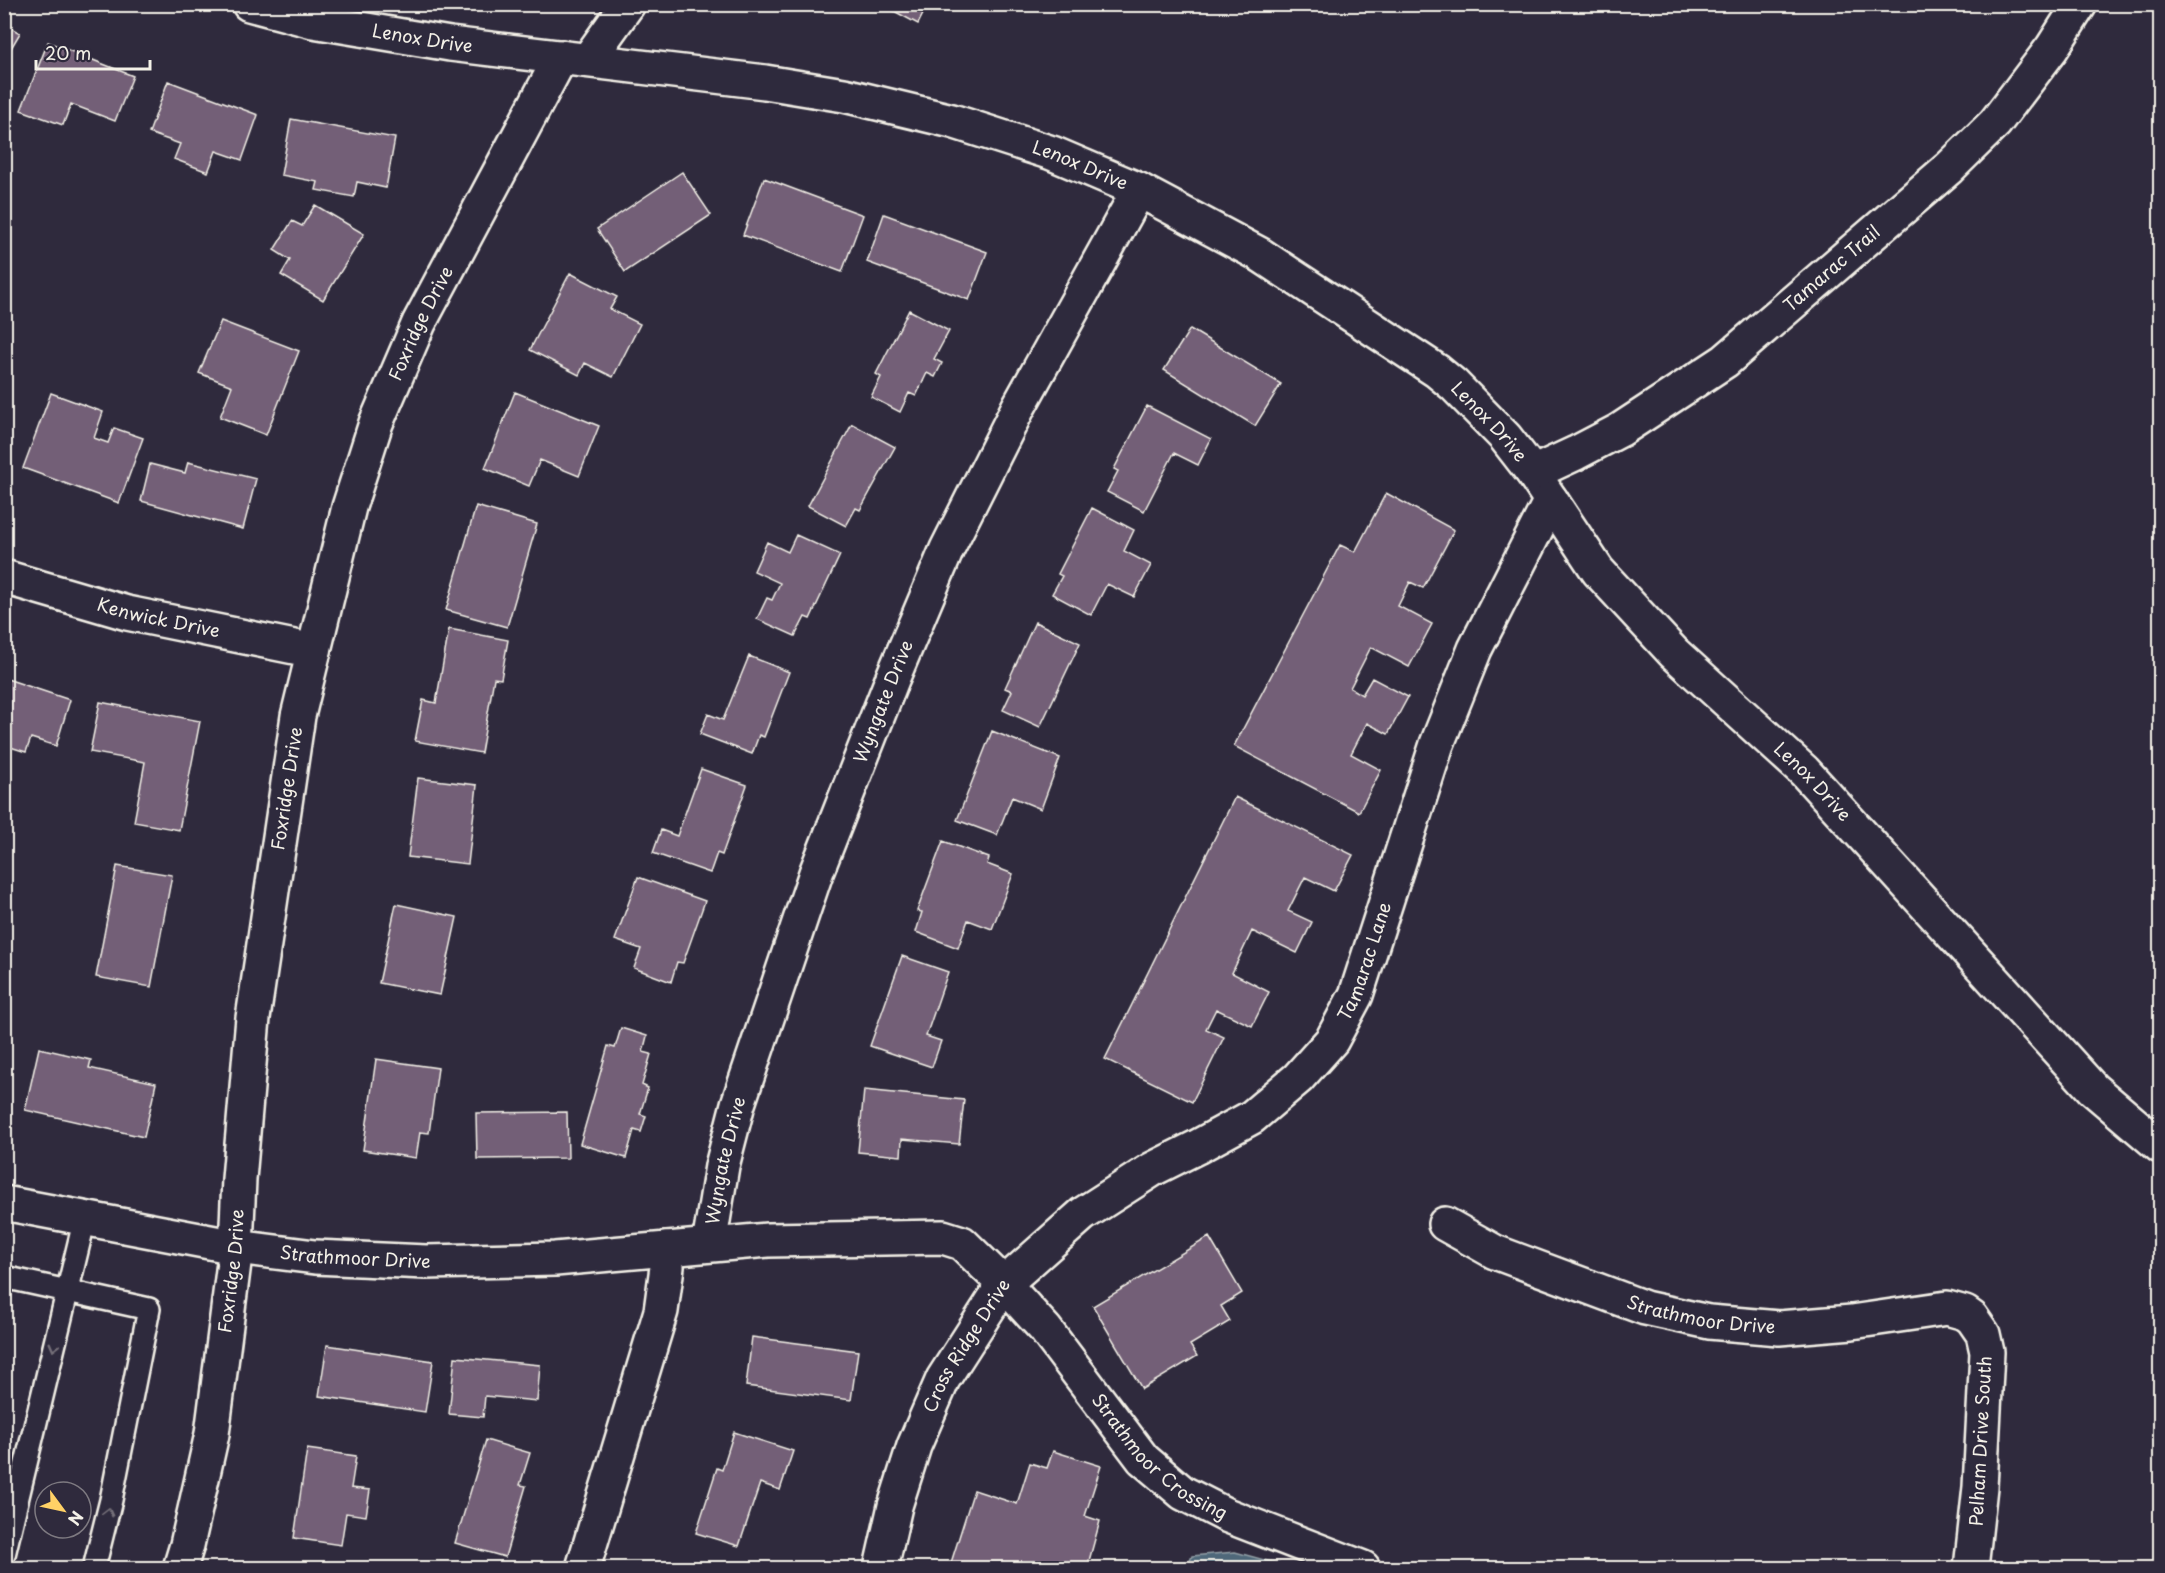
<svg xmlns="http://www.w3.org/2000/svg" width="2165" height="1573" font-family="'Playpen Sans',sans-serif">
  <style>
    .water { fill: #50687a; stroke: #929fa6; stroke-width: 1.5 }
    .building { fill: #735f77; stroke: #f4f1e8; stroke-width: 1.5 }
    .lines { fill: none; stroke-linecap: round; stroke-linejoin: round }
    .lane-casing { stroke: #f4f1e8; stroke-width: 26 }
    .street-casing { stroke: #f4f1e8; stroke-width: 38 }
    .lane { stroke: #2f2a3d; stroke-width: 21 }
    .street { stroke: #2f2a3d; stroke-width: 33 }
    .oneway { stroke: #747079 }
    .labels { text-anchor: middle; stroke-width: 4.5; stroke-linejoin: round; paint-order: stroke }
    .street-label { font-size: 18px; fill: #f4f1e8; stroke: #2f2a3d }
  </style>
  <rect width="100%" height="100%" fill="#2f2a3d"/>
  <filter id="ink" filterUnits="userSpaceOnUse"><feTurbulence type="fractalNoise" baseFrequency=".0167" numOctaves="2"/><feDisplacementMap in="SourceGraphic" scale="12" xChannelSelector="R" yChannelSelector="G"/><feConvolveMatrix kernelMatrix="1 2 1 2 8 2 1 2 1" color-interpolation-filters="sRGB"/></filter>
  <g filter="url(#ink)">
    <path class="water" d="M 1235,1552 L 1279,1564 L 1281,1568 L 1187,1568 L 1192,1556 Z"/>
    <path class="building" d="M 881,4 L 928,4 L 918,24 Z
      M 4,24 L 20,33 L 4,60 Z
      M 48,42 L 133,76 L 115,121 L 71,104 L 63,125 L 21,110 Z
      M 168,81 L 258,115 L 242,160 L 216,151 L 208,172 L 174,159 L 180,144 L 149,133 Z
      M 291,119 L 395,138 L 386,188 L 357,182 L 354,197 L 316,190 L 318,182 L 281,175 Z
      M 682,172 L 711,215 L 625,272 L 597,229 Z
      M 764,178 L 863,215 L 842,272 L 743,235 Z
      M 315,205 L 364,234 L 323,300 L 281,275 L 290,260 L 274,250 L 292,221 L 302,226 Z
      M 884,214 L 987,252 L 969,300 L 867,262 Z
      M 570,273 L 617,297 L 610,309 L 640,324 L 613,377 L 585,363 L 579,375 L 530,350 Z
      M 909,310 L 949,331 L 934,359 L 942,363 L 935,377 L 927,373 L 916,396 L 909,393 L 900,412 L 871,397 L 881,377 L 876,374 Z
      M 221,321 L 299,351 L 266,435 L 220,417 L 232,386 L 199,373 Z
      M 1190,329 L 1281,384 L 1255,426 L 1164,370 Z
      M 515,392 L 599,426 L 579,476 L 540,460 L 529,486 L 485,468 Z
      M 51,393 L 103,412 L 94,438 L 108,443 L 114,428 L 143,438 L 119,503 L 23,468 Z
      M 1147,406 L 1211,439 L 1198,465 L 1174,453 L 1144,511 L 1107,492 L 1118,471 L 1114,469 Z
      M 852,424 L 895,447 L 860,510 L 856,508 L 846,526 L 808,506 Z
      M 188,462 L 256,479 L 243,529 L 141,501 L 150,464 L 185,473 Z
      M 1386,493 L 1454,530 L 1423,588 L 1410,582 L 1398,606 L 1432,624 L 1409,667 L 1371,647 L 1350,688 L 1362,695 L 1372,678 L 1408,697 L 1388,734 L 1367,723 L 1351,754 L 1381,770 L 1359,812 L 1234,746 L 1340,545 L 1355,552 Z
      M 476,506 L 537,524 L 507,627 L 446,610 Z
      M 1092,508 L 1134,530 L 1124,551 L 1151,565 L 1134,597 L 1107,584 L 1091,615 L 1052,594 L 1062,576 L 1058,574 Z
      M 796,535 L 840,555 L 810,619 L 805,617 L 795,636 L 757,619 L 767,598 L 772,600 L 780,583 L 754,571 L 767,542 L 788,552 Z
      M 1035,622 L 1080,643 L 1040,727 L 1003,710 L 1012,691 L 1005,688 Z
      M 449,629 L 508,640 L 501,679 L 494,678 L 481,753 L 415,741 L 423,700 L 436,703 Z
      M 749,656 L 789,672 L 764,737 L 759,735 L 752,754 L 700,734 L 708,714 L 723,720 Z
      M 4,678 L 70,700 L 56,746 L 31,738 L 26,752 L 4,745 Z
      M 100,702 L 200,721 L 179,830 L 134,822 L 145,762 L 90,752 Z
      M 992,731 L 1060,758 L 1041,809 L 1012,797 L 997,835 L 957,820 Z
      M 701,769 L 747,785 L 722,855 L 717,853 L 710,873 L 653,853 L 661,830 L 677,836 Z
      M 418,778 L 477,785 L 468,864 L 408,857 Z
      M 1235,797 L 1353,855 L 1334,891 L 1305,877 L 1288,911 L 1312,922 L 1297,953 L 1252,931 L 1232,973 L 1269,992 L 1252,1026 L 1216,1009 L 1206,1029 L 1224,1037 L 1192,1102 L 1105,1059 Z
      M 943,841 L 989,858 L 987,864 L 1013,874 L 992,929 L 968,920 L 958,948 L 916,932 L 922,912 L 917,911 Z
      M 117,866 L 172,875 L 151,987 L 96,977 Z
      M 638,877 L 705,901 L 683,963 L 677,962 L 671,982 L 634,968 L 641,949 L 615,940 Z
      M 396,904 L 457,917 L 440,995 L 379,983 Z
      M 902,956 L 948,972 L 926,1036 L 941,1041 L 932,1067 L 870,1046 Z
      M 621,1028 L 647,1036 L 643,1052 L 651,1054 L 642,1085 L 648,1088 L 640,1114 L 646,1116 L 641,1132 L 634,1130 L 626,1158 L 580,1144 L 608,1046 L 615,1048 Z
      M 39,1048 L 91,1060 L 89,1068 L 156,1083 L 144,1137 L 25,1110 Z
      M 376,1059 L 438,1068 L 429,1133 L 420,1132 L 416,1158 L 363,1150 Z
      M 864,1090 L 964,1100 L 959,1144 L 902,1139 L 901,1156 L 858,1152 Z
      M 567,1112 L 568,1158 L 477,1159 L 476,1113 Z
      M 1209,1237 L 1242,1293 L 1221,1306 L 1230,1321 L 1190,1345 L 1197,1356 L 1142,1389 L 1093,1306 Z
      M 752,1337 L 858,1351 L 851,1400 L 746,1386 Z
      M 327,1345 L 433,1361 L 425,1412 L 319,1396 Z
      M 455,1357 L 540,1365 L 537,1401 L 485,1396 L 483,1417 L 449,1414 Z
      M 734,1432 L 793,1451 L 780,1490 L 760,1483 L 739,1546 L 696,1533 L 717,1468 L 722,1470 Z
      M 486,1440 L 530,1453 L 520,1485 L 526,1486 L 505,1557 L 455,1543 Z
      M 307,1449 L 356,1456 L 351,1488 L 370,1490 L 366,1516 L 346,1513 L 341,1545 L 294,1538 Z
      M 1053,1451 L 1101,1466 L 1085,1516 L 1100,1521 L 1087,1568 L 959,1568 L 950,1566 L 974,1490 L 1017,1504 L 1030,1463 L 1047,1468 Z"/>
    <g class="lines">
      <defs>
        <path id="lane" d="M 4,1277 L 149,1309 L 111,1500 L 94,1568
          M 4,1555 L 85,1218"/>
        <g id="street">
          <path id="s1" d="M 249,4 L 313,21 L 450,44 L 765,82 L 844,95 L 952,121 L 1052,153 L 1139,190 L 1259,254 L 1437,371 L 1454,385 L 1505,437 L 1533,473 L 1598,571 L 1674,653 L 1804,771 L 2093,1089 L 2160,1146"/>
          <path d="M 588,60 L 628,4"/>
          <path id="s2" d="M 1533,473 L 1576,453 L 1620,430 L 1725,361 L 1949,168 L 1995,123 L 2052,48 L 2080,4"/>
          <path id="s3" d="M 4,577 L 127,613 L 314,651"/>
          <path id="s4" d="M 4,1203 L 236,1247 L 315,1257 L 426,1262 L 555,1259 L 768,1240 L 943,1237 L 962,1243 L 1004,1284 L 1045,1329 L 1143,1459 L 1183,1493 L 1226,1515 L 1363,1568"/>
          <path id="s5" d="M 1445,1224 L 1495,1252 L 1645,1308 L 1709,1322 L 1779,1328 L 1852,1322 L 1947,1308 L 1965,1313 L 1972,1318 L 1983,1334 L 1987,1352 L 1980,1487 L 1971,1568"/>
          <path id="s6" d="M 709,1245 L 722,1166 L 738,1104 L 816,873 L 893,677 L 947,549 L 1019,406 L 1139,190"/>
          <path id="s7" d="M 180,1568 L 187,1545 L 212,1434 L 236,1247 L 239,1179 L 253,1018 L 298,716 L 349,507 L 376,423 L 419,323 L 561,57"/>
          <path d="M 583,1568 L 661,1311 L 667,1267 L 666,1249"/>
          <path id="s8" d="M 881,1568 L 895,1506 L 914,1446 L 943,1379 L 1004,1284 L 1083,1214 L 1153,1169 L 1197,1147 L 1252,1117 L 1298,1078 L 1332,1040 L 1356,995 L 1437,744 L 1475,649 L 1551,500"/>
        </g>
      </defs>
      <use href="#lane" class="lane-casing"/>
      <use href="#street" class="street-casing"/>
      <use href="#lane" class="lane"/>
      <use href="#street" class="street"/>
    </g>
    <defs><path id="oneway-chevron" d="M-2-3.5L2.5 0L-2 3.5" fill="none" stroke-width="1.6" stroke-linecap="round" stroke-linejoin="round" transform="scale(1.5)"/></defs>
    <g class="oneway">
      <use href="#oneway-chevron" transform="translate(54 1347) rotate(104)"/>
      <use href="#oneway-chevron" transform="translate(108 1512) rotate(-76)"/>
    </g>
  </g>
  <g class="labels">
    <g class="street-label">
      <text dy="6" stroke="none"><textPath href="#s1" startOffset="177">Lenox Drive</textPath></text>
      <text dy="6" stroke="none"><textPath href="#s1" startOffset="849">Lenox Drive</textPath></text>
      <text dy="6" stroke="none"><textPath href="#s2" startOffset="364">Tamarac Trail</textPath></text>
      <text dy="6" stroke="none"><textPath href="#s7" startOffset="1274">Foxridge Drive</textPath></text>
      <text dy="6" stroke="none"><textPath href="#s1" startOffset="1335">Lenox Drive</textPath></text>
      <text dy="6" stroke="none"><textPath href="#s3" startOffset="160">Kenwick Drive</textPath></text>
      <text dy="6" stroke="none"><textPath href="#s6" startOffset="572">Wyngate Drive</textPath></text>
      <text dy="6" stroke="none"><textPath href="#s1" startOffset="1821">Lenox Drive</textPath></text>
      <text dy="6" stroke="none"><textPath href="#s7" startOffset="788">Foxridge Drive</textPath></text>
      <text dy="6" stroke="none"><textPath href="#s8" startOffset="810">Tamarac Lane</textPath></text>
      <text dy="6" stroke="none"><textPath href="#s6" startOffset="86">Wyngate Drive</textPath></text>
      <text dy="6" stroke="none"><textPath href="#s4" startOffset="356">Strathmoor Drive</textPath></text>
      <text dy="6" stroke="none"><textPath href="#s7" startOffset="302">Foxridge Drive</textPath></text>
      <text dy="6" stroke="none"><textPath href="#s5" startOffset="274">Strathmoor Drive</textPath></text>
      <text dy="6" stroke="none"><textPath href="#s8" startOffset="240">Cross Ridge Drive</textPath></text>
      <text transform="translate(1981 1441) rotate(-87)" y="6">Pelham Drive South</text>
      <text dy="6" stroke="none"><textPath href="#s4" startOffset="1258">Strathmoor Crossing</textPath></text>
    </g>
  </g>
  <rect width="2165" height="1573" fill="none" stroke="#2f2a3d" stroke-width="24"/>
  <rect x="12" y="12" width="2141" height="1549" fill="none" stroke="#f4f1e8" stroke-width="2" filter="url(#ink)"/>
  <g transform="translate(63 1510) rotate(123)"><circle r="28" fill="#2f2a3d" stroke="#7e7a81" stroke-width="1.5"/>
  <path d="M0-4.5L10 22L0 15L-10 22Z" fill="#ffd166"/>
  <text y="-9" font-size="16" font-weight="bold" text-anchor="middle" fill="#f4f1e8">N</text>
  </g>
  <path d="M36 60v9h114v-9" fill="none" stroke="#f4f1e8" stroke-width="3"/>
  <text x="45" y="60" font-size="18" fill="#f4f1e8" stroke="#2f2a3d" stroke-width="4.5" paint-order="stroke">20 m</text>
</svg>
